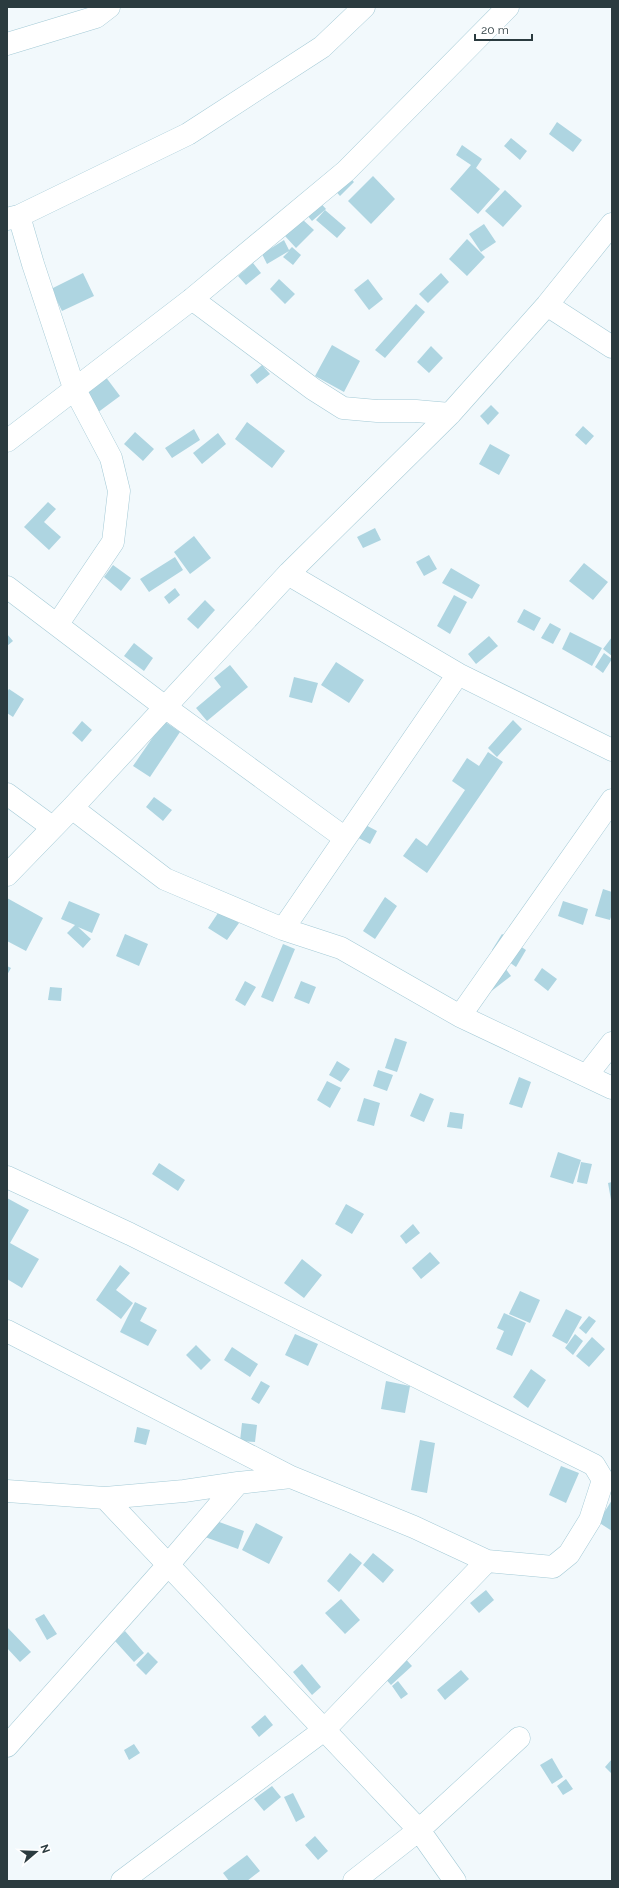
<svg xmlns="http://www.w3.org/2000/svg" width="619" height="1888" font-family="Raleway,sans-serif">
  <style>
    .building { fill: #aed5e1 }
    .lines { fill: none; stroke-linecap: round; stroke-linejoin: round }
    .street-casing { stroke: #a4cad6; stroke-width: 23 }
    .street { stroke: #fff; stroke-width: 22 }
  </style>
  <rect width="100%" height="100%" fill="#f2f9fc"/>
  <path class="building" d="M 557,122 L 582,140 L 573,152 L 549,134 Z
    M 511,138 L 527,151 L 520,160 L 504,146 Z
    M 462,145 L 482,159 L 476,168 L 500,189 L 478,214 L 450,189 L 471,165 L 456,155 Z
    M 345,173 L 354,182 L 340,196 L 331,186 Z
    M 373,176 L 395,199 L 371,224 L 348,201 Z
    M 505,190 L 522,206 L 503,227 L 485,211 Z
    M 314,196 L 326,209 L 312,221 L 301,208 Z
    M 325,210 L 346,228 L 337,238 L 316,220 Z
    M 302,219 L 314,230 L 296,248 L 285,236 Z
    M 484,224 L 496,242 L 481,252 L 469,234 Z
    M 467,239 L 485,257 L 467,276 L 449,259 Z
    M 284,240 L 289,250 L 292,247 L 301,255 L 293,265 L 283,257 L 289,251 L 267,264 L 262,254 Z
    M 253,263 L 261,273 L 246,285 L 238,276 Z
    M 83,273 L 94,296 L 62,311 L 51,289 Z
    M 441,273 L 449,282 L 428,303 L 419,294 Z
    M 279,279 L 295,294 L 285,304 L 270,289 Z
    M 368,279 L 383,299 L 369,310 L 354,290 Z
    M 416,304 L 425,312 L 385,358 L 375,350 Z
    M 332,345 L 360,361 L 344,392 L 315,376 Z
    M 431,346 L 443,358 L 429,373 L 417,362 Z
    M 262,365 L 270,374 L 257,384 L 250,375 Z
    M 102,372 L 120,396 L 97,413 L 79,389 Z
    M 491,405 L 499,413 L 488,425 L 480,416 Z
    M 247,422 L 285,451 L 272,468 L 235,439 Z
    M 583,426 L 594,436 L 586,445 L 575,435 Z
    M 194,429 L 200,440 L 172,458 L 165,448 Z
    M 135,432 L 154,449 L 143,461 L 124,444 Z
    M 218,433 L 226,444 L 202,464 L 193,453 Z
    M 490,444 L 510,455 L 499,475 L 479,464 Z
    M 48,502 L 56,509 L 44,522 L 61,537 L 49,550 L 24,527 Z
    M 375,528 L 381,540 L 363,548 L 357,537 Z
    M 194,536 L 211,558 L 190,574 L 174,552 Z
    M 429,555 L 437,569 L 424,576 L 416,562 Z
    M 175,557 L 183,570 L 149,592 L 140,579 Z
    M 584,563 L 608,582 L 593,600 L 569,581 Z
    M 113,565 L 131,578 L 121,591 L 104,577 Z
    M 451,568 L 480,585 L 472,599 L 442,583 Z
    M 175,588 L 180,595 L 169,604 L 164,597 Z
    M 454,595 L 467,602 L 450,634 L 437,626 Z
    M 205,600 L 215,610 L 198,629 L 187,619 Z
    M 524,609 L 541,618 L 534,631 L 517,622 Z
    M 550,623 L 561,629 L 553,644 L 541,638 Z
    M 570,632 L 602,648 L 592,666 L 562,649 Z
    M 7,634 L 13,641 L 7,646 Z
    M 489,636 L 498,646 L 476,664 L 468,654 Z
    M 612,637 L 612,656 L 603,649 Z
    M 134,643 L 153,658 L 144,671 L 124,656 Z
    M 604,653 L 612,659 L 603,673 L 595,667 Z
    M 336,662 L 364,680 L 349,703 L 321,685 Z
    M 230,665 L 248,687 L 207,721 L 196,708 L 221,687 L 214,678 Z
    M 294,677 L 318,683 L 312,703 L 289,697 Z
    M 9,689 L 24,699 L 13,717 L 7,713 L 7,692 Z
    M 513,720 L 522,729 L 497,757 L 488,748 Z
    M 82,721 L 92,730 L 82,742 L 72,733 Z
    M 164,721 L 180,732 L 150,777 L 133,766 Z
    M 488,752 L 503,762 L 427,873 L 403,856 L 416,838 L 427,846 L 465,790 L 452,781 L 467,758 L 479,766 Z
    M 154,797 L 172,810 L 163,821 L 146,807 Z
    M 358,821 L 377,831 L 370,844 L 351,834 Z
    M 603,889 L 612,892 L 612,914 L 610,920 L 595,916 Z
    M 385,897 L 397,906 L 375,939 L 363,931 Z
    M 7,898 L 43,918 L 26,951 L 7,941 Z
    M 69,901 L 100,914 L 92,933 L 78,927 L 91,939 L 83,948 L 67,933 L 75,925 L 61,919 Z
    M 563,901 L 588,909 L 583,925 L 558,916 Z
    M 220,910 L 239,923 L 227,940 L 208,928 Z
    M 125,934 L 148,944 L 139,966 L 116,956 Z
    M 502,934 L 526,950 L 516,967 L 492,950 Z
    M 283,944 L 295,949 L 273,1002 L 261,997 Z
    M 503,965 L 511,976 L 485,996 Z
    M 7,966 L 11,968 L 7,975 Z
    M 542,968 L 557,979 L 548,991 L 534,980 Z
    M 245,981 L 256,987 L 245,1006 L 235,1000 Z
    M 301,981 L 316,987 L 309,1004 L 294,998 Z
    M 50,987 L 62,988 L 61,1001 L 48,1000 Z
    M 395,1038 L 407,1042 L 397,1072 L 385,1068 Z
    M 337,1061 L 350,1069 L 341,1082 L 329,1075 Z
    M 378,1070 L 393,1075 L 387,1091 L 373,1086 Z
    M 519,1077 L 531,1082 L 522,1108 L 509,1104 Z
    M 327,1081 L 341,1088 L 330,1108 L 317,1100 Z
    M 420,1093 L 434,1099 L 424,1122 L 410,1116 Z
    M 364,1098 L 380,1103 L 374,1126 L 357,1121 Z
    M 450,1112 L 464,1114 L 462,1129 L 447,1127 Z
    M 558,1152 L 581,1160 L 573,1184 L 550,1177 Z
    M 581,1162 L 592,1164 L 587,1184 L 577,1182 Z
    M 159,1163 L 185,1180 L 178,1191 L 152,1174 Z
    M 612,1182 L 612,1200 L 611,1200 L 608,1183 Z
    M 7,1198 L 29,1210 L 10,1243 L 39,1259 L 22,1288 L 7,1279 Z
    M 346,1204 L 364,1214 L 352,1234 L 335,1224 Z
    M 413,1224 L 420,1233 L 406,1244 L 400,1236 Z
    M 430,1252 L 440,1263 L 421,1279 L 412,1268 Z
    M 302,1259 L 322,1275 L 304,1298 L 284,1283 Z
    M 120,1265 L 130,1273 L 116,1290 L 133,1303 L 121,1319 L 96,1300 Z
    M 520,1291 L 540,1300 L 530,1323 L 509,1314 Z
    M 135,1302 L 147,1308 L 140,1321 L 157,1330 L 148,1346 L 120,1332 Z
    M 566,1309 L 582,1317 L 567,1344 L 552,1336 Z
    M 504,1313 L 526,1323 L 512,1356 L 496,1349 L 504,1331 L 497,1328 Z
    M 589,1316 L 596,1321 L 586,1334 L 579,1328 Z
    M 295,1334 L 318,1344 L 308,1366 L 285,1355 Z
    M 575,1334 L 583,1341 L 573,1355 L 565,1348 Z
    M 592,1337 L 605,1349 L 589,1367 L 576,1356 Z
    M 196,1345 L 211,1360 L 201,1370 L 186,1355 Z
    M 232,1347 L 258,1364 L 250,1377 L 224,1360 Z
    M 531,1369 L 546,1380 L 528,1408 L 513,1397 Z
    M 261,1381 L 270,1386 L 259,1404 L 251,1399 Z
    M 386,1381 L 410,1386 L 405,1413 L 381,1409 Z
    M 242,1423 L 257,1425 L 255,1442 L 240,1441 Z
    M 137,1427 L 150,1430 L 146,1445 L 134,1442 Z
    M 420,1440 L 435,1443 L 427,1493 L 411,1490 Z
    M 561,1466 L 579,1473 L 566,1503 L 549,1495 Z
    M 612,1500 L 612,1531 L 598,1522 Z
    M 211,1519 L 244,1531 L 238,1549 L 205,1537 Z
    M 256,1523 L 283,1537 L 269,1564 L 242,1550 Z
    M 350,1553 L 362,1563 L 339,1592 L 327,1581 Z
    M 373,1553 L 394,1570 L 383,1583 L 363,1565 Z
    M 486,1590 L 494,1600 L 479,1613 L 470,1603 Z
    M 341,1599 L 360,1620 L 345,1634 L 325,1613 Z
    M 44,1614 L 57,1634 L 47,1640 L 35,1619 Z
    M 7,1627 L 31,1652 L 20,1662 L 7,1648 Z
    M 125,1631 L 144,1653 L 134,1662 L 115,1641 Z
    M 148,1652 L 158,1662 L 146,1675 L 136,1665 Z
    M 402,1655 L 412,1666 L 391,1685 L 381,1674 Z
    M 302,1664 L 321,1687 L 312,1695 L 293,1672 Z
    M 461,1670 L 469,1679 L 445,1700 L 437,1690 Z
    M 398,1681 L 408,1694 L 401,1699 L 392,1686 Z
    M 265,1715 L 273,1725 L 259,1737 L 251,1727 Z
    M 134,1744 L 140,1753 L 129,1760 L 124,1750 Z
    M 552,1758 L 563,1777 L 552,1784 L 540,1765 Z
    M 612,1759 L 612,1774 L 605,1767 Z
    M 566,1779 L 573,1789 L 563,1795 L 557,1786 Z
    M 272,1786 L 281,1797 L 264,1811 L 254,1799 Z
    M 293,1793 L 305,1817 L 296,1822 L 284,1797 Z
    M 315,1836 L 328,1851 L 318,1860 L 305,1845 Z
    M 247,1855 L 260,1871 L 247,1881 L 229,1881 L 223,1873 Z"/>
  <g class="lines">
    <defs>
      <path id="street" d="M 7,44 L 96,17 L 109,7
        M 19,216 L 33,264 L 74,388 L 111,458 L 119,491 L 113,542 L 57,625
        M 7,219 L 19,216 L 188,134 L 322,47 L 364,7
        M 192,299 L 313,389 L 343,408 L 377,411 L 416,411 L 450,414
        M 547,305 L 612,347
        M 7,441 L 192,299 L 346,171 L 508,7
        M 288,574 L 458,674 L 612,750
        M 7,587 L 165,707 L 345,838
        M 7,794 L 52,827
        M 72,808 L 165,879 L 283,929 L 341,948 L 460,1016 L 612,1088
        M 7,875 L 72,808 L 288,574 L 450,414 L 547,305 L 612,224
        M 283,929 L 458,674
        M 460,1016 L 612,800
        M 587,1075 L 612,1043
        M 7,1177 L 130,1234 L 594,1465 L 603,1480 L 590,1520 L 569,1554 L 553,1567 L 487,1561 L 414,1527 L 291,1477 L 7,1331
        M 7,1491 L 105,1498 L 184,1491 L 238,1483 L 291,1477
        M 105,1498 L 419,1830 L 455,1881
        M 7,1746 L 168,1565 L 238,1483
        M 122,1881 L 324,1730 L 487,1561
        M 354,1881 L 419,1830 L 519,1738"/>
    </defs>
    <use href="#street" class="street-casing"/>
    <use href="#street" class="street"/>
  </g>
  <rect width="619" height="1888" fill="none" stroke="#2b3b3f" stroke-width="16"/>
  <g transform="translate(36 1852) rotate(71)" stroke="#ffffff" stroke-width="3" paint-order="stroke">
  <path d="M0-3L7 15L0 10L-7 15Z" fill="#2b3b3f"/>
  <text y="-6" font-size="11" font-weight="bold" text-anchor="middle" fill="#2b3b3f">N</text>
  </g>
  <path d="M475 34v6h57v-6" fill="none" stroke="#2b3b3f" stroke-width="2"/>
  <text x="481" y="34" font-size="12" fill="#2b3b3f" stroke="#ffffff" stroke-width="3" paint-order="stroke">20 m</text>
</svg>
